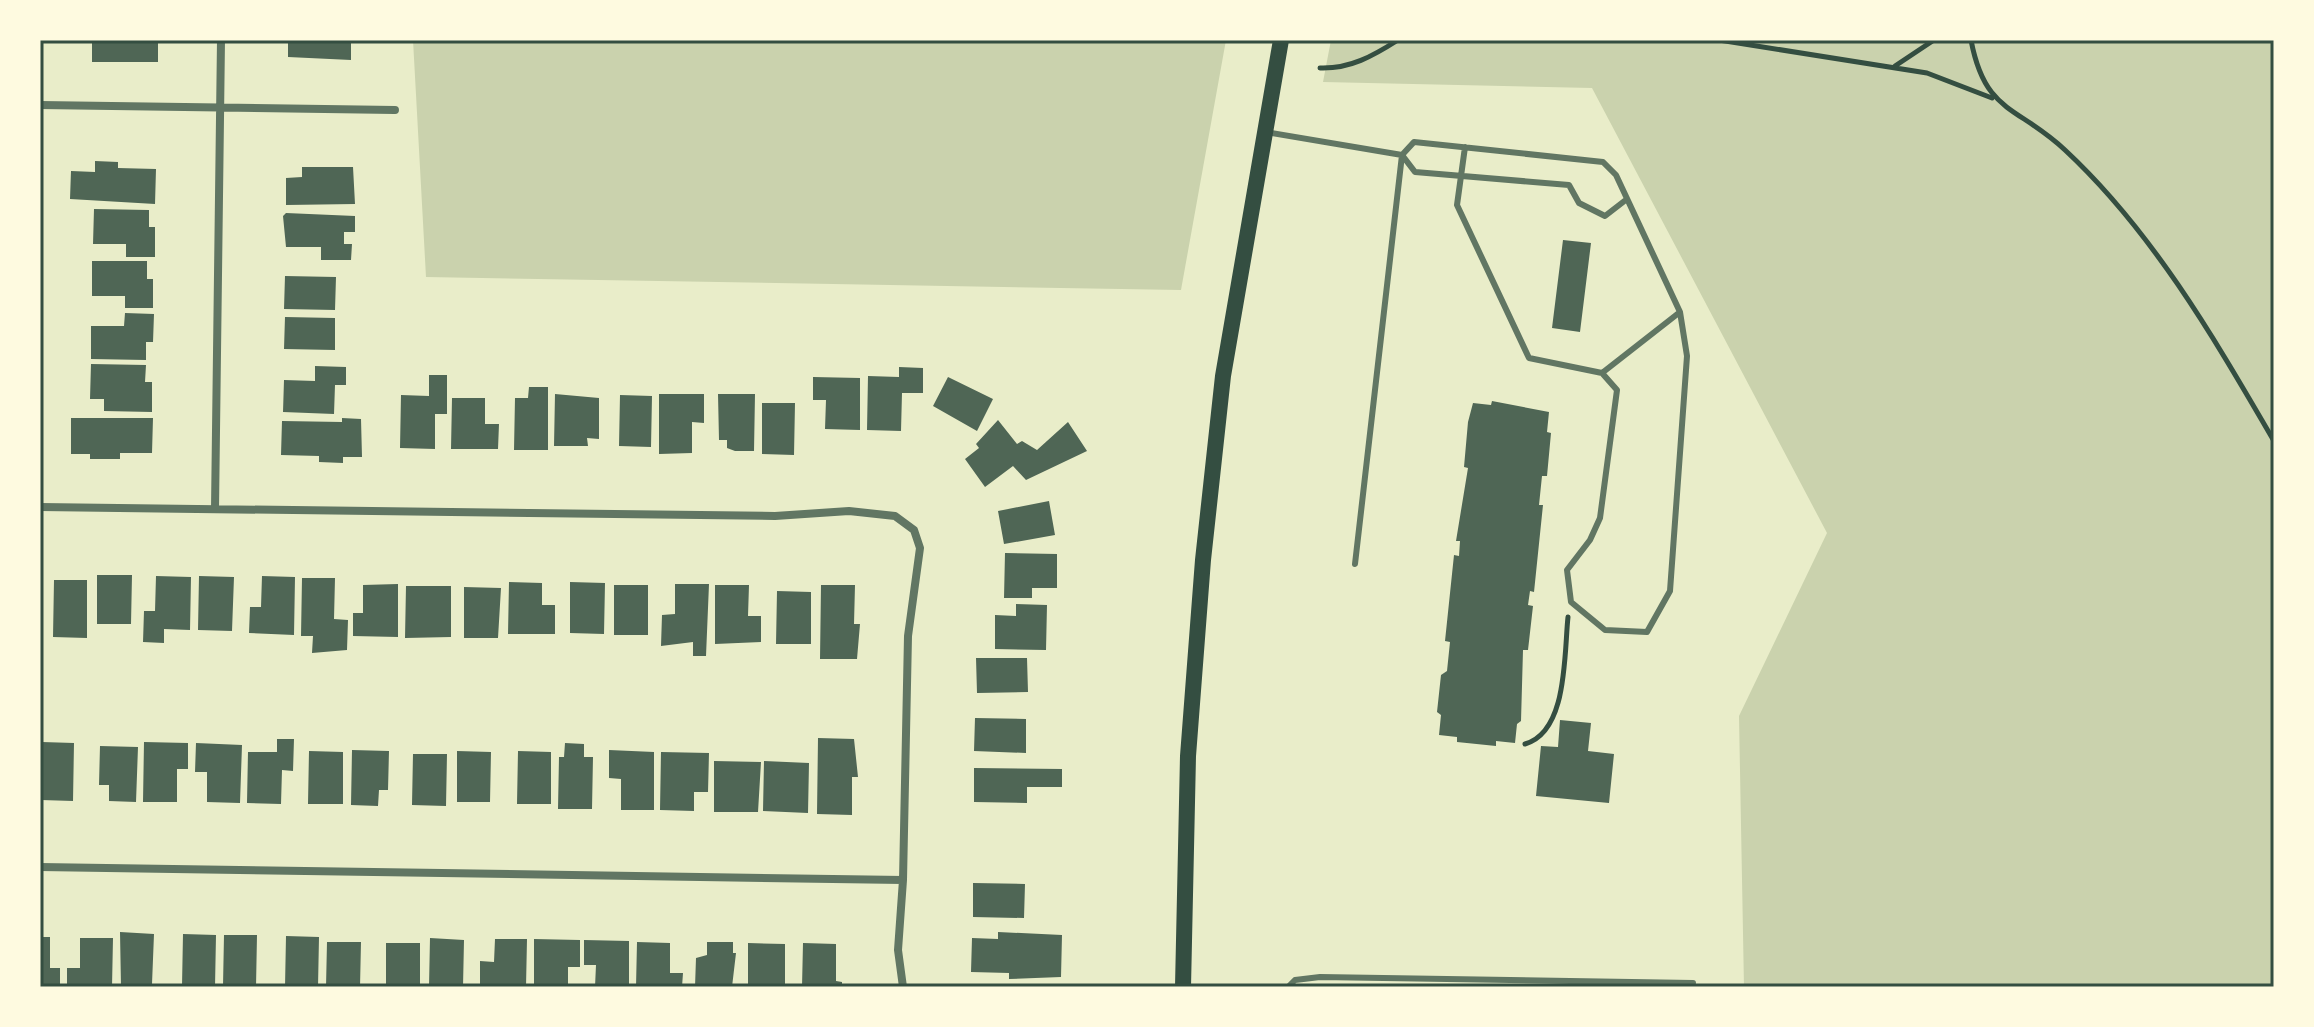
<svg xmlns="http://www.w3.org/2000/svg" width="2314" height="1027" font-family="'PT Sans Narrow',sans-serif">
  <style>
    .green { fill: #cad2ad }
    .building { fill: #4f6655 }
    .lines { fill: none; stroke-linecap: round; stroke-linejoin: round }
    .path { stroke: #344e41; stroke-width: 5 }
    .service { stroke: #617663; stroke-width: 6 }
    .minor { stroke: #617663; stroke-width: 8 }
    .secondary { stroke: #344e41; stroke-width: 16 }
    .neatline { fill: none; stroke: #344e41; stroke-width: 3 }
  </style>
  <rect width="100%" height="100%" fill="#e9edc9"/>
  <path class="green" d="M 413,40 L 1226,40 L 1181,290 L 426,277 Z
    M 1331,40 L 2274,40 L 2274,987 L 1744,987 L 1739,716 L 1827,533 L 1592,88 L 1323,82 Z"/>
  <path class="building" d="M 92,40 L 158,40 L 158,62 L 92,62 Z
    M 288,40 L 351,40 L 351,60 L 288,57 Z
    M 95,161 L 118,162 L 118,168 L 156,169 L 155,204 L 70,199 L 71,171 L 95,172 Z
    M 302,167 L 353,167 L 355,204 L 286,205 L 286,178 L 302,177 Z
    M 94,209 L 149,210 L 149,227 L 155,227 L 155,257 L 126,257 L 126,244 L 93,244 Z
    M 286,213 L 355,216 L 355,232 L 344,232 L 344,244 L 352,244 L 351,260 L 321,260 L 321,247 L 286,247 L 283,216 Z
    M 1563,240 L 1591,243 L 1580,332 L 1552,328 Z
    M 92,261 L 147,261 L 147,279 L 153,279 L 153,308 L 125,308 L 125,296 L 92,296 Z
    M 285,276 L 336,277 L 335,310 L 284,309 Z
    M 125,313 L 154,314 L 153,342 L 146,342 L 146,360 L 91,359 L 91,326 L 124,326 Z
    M 285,317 L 335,318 L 335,350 L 284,349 Z
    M 91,364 L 146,365 L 145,382 L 152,382 L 152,412 L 104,411 L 104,399 L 90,399 Z
    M 315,366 L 346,367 L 346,385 L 335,385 L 334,414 L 283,412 L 284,380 L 315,381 Z
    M 899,367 L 923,368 L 923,393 L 902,393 L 901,431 L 867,430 L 868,376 L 899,377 Z
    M 429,375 L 447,375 L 447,414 L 435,414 L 435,449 L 400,448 L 401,395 L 429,396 Z
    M 813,377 L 860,378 L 860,430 L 825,429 L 826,400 L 813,400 Z
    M 948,377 L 993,399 L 977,431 L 933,406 Z
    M 529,387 L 548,387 L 548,450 L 514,450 L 515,398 L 528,398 Z
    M 555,394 L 599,398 L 599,439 L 587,438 L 588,446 L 554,446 Z
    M 659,394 L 704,394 L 704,423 L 692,422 L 692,453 L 659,454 Z
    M 718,394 L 755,394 L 754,451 L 735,451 L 727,448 L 727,440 L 719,440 Z
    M 620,395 L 652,396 L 651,447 L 619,446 Z
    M 452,398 L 485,398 L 485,424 L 499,424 L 498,449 L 451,449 Z
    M 1492,401 L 1549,412 L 1547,432 L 1551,433 L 1547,476 L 1542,476 L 1539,505 L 1543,505 L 1534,592 L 1530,591 L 1528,605 L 1533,606 L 1528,650 L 1523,650 L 1521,721 L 1517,724 L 1515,743 L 1496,741 L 1496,746 L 1457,742 L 1457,737 L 1439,735 L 1441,715 L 1437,712 L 1441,675 L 1447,671 L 1450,642 L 1445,641 L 1454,555 L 1459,556 L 1460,541 L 1456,541 L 1468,468 L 1464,467 L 1468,422 L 1473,403 L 1491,405 Z
    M 762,403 L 795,403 L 794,455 L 762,454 Z
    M 71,418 L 153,418 L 152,453 L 120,453 L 120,459 L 90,459 L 90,454 L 71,454 Z
    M 342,418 L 361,419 L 362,457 L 343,457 L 343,463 L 319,462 L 319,456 L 281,455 L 282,421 L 342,422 Z
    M 998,420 L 1017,444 L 1022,441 L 1037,450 L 1068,422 L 1087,451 L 1026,480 L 1013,466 L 985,487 L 965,459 L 979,448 L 976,444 Z
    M 1049,501 L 1055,535 L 1004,544 L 998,511 Z
    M 1005,553 L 1057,554 L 1057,588 L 1032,588 L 1032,598 L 1004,598 Z
    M 97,575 L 132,575 L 131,624 L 97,624 Z
    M 156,576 L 191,577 L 190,630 L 164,629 L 164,643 L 143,642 L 144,611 L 155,611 Z
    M 199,576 L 234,577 L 232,631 L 198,630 Z
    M 262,576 L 295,577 L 294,635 L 249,633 L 250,607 L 261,607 Z
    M 302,578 L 335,578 L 334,619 L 348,620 L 347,650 L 312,653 L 313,636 L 301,636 Z
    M 54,580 L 87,580 L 87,638 L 53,637 Z
    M 509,582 L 542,583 L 542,605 L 555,605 L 555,634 L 508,634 Z
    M 570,582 L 605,583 L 604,634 L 570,633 Z
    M 398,584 L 398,637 L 353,636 L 353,613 L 363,613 L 363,585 Z
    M 675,584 L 709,584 L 706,656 L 693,656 L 693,642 L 661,646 L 662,615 L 675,614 Z
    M 614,585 L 648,585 L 648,635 L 614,635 Z
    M 715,585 L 749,585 L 748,616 L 761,616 L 761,642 L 715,644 Z
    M 821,585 L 855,585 L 854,624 L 860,624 L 857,659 L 820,659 Z
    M 406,586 L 451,586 L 451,637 L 405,638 Z
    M 464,587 L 501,588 L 498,638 L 464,638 Z
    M 777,591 L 811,592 L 811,644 L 776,644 Z
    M 1016,604 L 1047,605 L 1046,650 L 995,649 L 995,615 L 1016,616 Z
    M 976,658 L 1027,658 L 1028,692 L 977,693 Z
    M 975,718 L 1026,719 L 1026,753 L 974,751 Z
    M 1560,720 L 1591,723 L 1588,751 L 1614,754 L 1609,803 L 1536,796 L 1541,746 L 1558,747 Z
    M 818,738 L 854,739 L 858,777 L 852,777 L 852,815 L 817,814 Z
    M 277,739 L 294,739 L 293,771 L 282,770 L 281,804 L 247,803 L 248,752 L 277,752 Z
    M 42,742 L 74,743 L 73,801 L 41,800 Z
    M 144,742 L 188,743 L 188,769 L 177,769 L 177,802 L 143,802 Z
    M 196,743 L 242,745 L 240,803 L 207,802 L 207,772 L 195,772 Z
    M 565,743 L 584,744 L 584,757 L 593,757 L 592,809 L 558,809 L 559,757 L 564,757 Z
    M 100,746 L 138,747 L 136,802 L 109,801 L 109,785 L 99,785 Z
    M 352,750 L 389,751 L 388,790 L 379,790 L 378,806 L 351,805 Z
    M 609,750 L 654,752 L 654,810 L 621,810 L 621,779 L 609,778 Z
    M 309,751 L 343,752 L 343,804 L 308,804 Z
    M 457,751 L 491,752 L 490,802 L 457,802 Z
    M 518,751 L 551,752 L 551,804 L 517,804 Z
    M 661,752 L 709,753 L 708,792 L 694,792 L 694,811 L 660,810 Z
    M 413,754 L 447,754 L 446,806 L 412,805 Z
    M 714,761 L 761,762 L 758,812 L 714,812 Z
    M 764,761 L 809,763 L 808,813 L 763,811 Z
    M 974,768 L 1062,769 L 1062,787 L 1027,787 L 1027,803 L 974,802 Z
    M 973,883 L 1025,884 L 1024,918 L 973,917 Z
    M 120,932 L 154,934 L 152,984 L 121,987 Z
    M 998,932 L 1062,935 L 1061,977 L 1009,979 L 1009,973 L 971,972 L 972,938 L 998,939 Z
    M 183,934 L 216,935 L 215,987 L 182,986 Z
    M 224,935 L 257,935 L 256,987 L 223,986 Z
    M 286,936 L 319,937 L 318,987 L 285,987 Z
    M 40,937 L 50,937 L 50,968 L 60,968 L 60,987 L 40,987 Z
    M 80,938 L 113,938 L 112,987 L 67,987 L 67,968 L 80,968 Z
    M 430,938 L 464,940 L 463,987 L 429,987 Z
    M 495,939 L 527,939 L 526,987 L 480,987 L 480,961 L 494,962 Z
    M 534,939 L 580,940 L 580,967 L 568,967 L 568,987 L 534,987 Z
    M 584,940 L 629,941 L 629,987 L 595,987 L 596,965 L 584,965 Z
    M 327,942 L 361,942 L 360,987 L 326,987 Z
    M 637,942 L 670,943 L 670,973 L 683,973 L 682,987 L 636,987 Z
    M 707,942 L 733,942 L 733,953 L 736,953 L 732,987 L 695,987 L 696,958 L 707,955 Z
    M 386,943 L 420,943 L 420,987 L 386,987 Z
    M 748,943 L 785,944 L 785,987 L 748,987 Z
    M 803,943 L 836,944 L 836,981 L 842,982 L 842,987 L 802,987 Z"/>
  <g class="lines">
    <path class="path" d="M 1719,40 L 1927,73 L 1992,98
      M 1971,40 C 1985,114 2017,105 2065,150 C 2153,232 2214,338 2274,441
      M 1895,66 L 1934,40
      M 1320,68 C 1350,69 1373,56 1398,40
      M 1525,744 C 1568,732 1564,653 1568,617"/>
    <path class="service" d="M 1266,132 L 1402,155 L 1415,172 L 1569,185 L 1579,203 L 1605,216 L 1627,199
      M 1602,373 L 1617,390 L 1600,518 L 1590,540 L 1567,570 L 1571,602 L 1605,630 L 1647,632 L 1670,591 L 1687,356 L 1680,312
      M 1355,564 L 1402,155 L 1414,142 L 1603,162 L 1616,175 L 1680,312 L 1602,373 L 1529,358 L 1457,205 L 1465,147
      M 1288,987 L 1295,980 L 1320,977 L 1693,983"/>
    <path class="minor" d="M 40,105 L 395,110
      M 40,507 L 775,516 L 849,511 L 895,516 L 914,530 L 920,548 L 908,636 L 903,880 L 898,950 L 903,987
      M 215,509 L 221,40
      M 40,867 L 903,880"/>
    <path class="secondary" d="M 1183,987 L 1188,756 L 1203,560 L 1223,376 L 1281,40"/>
  </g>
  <rect width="2314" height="1027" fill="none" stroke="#fefae0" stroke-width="84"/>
  <rect x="42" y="42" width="2230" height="943" class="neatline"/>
</svg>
